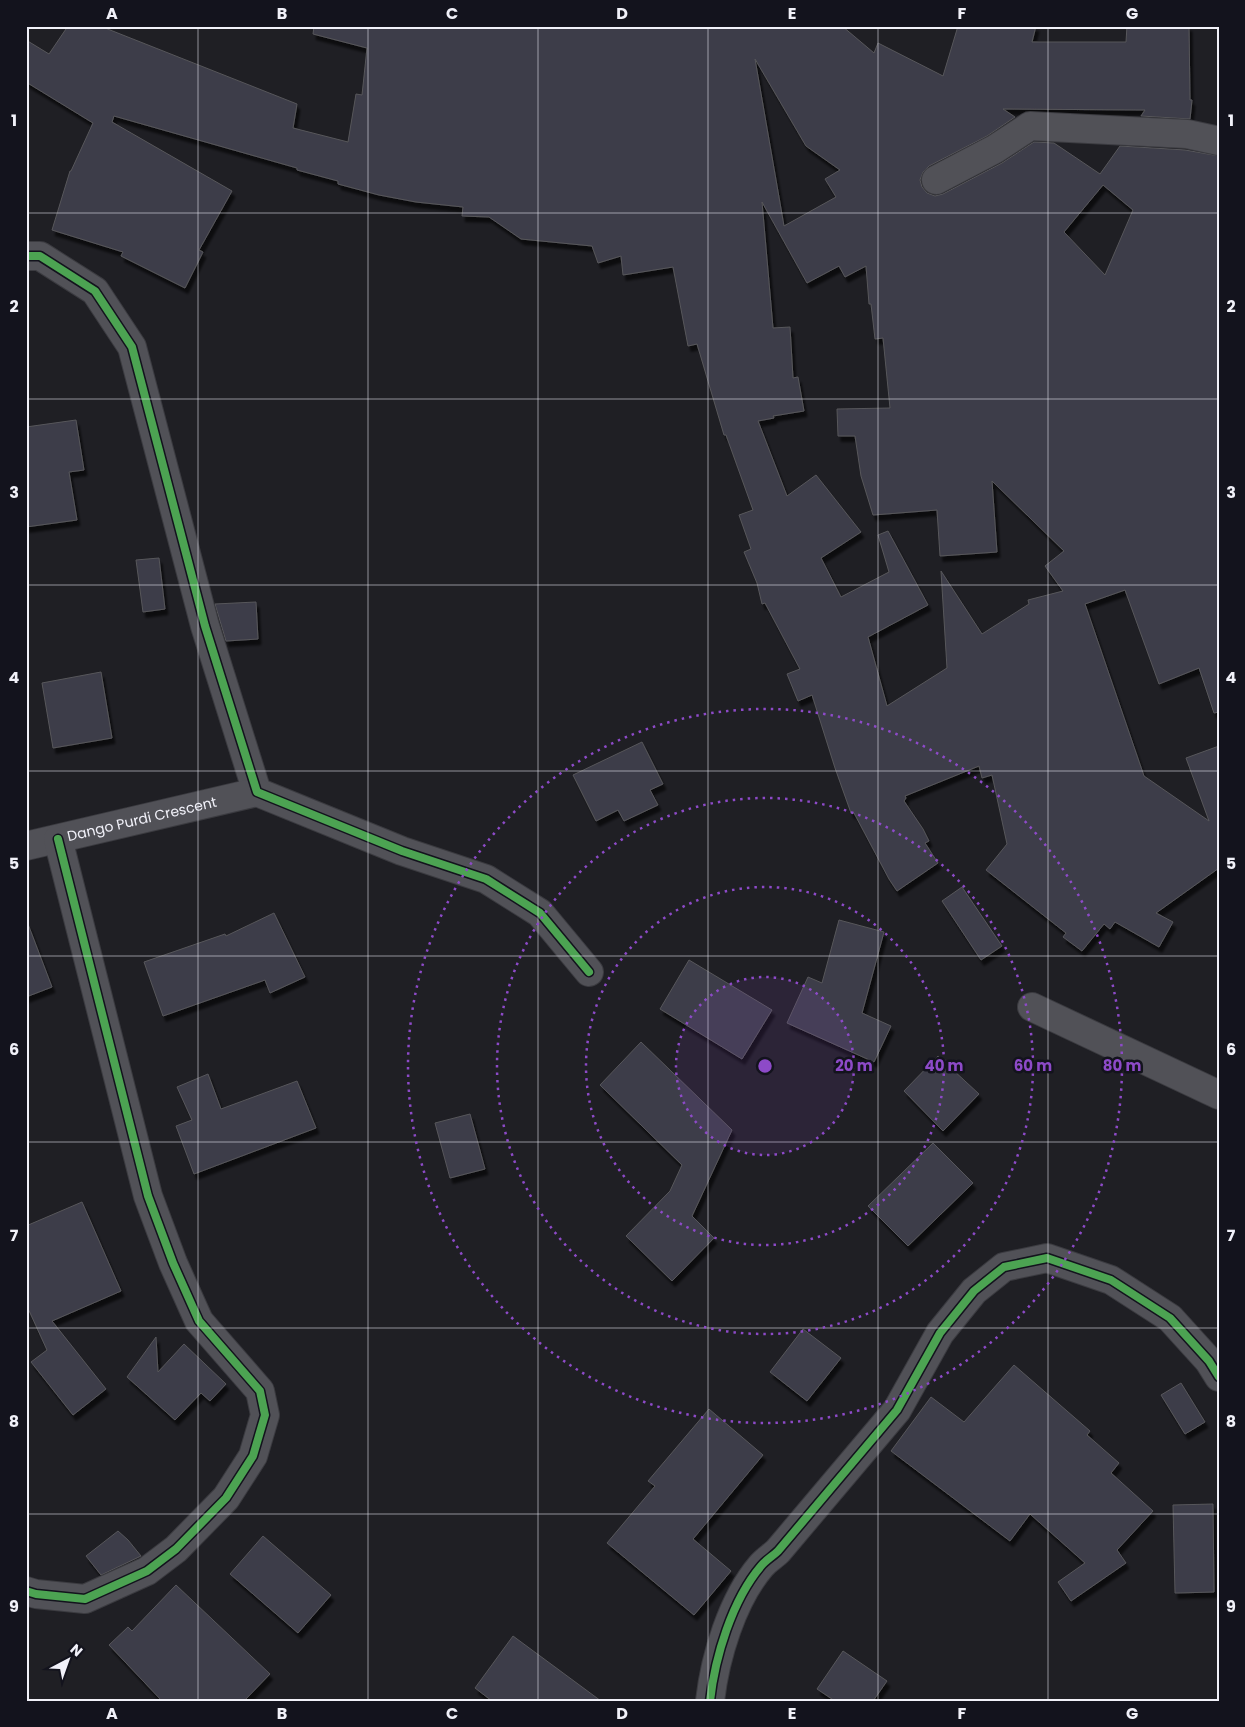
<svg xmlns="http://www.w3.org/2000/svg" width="1245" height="1727" font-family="Poppins,sans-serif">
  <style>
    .building { fill: #3d3c48; stroke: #57575b; fill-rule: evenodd; filter: url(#shadow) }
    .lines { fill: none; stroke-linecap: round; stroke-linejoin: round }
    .street-casing { stroke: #3b3b40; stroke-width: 30 }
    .street { stroke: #515157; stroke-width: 28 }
    .cycleway-casing { stroke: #13131d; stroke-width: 11 }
    .cycleway { stroke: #4ca352; stroke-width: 8 }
    .grid { fill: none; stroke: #f1f1f9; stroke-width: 1; stroke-opacity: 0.55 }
    .ring { fill: none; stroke: #8d4ac8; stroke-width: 2.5; stroke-dasharray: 2.5 5 }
    .labels { text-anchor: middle; stroke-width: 5; stroke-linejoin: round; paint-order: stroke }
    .street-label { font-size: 14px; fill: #f1f1f9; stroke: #13131d }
    .centre { fill: #8d4ac8; stroke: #13131d; stroke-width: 2.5 }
    .ring-label { font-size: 15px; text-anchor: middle; font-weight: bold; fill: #8d4ac8; stroke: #13131d; stroke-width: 5; stroke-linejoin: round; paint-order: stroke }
    .neatline { fill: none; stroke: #f1f1f9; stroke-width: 2 }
    .grid-label { font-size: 16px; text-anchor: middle; font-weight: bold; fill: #f1f1f9 }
  </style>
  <defs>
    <filter id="shadow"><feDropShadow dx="3" dy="5.5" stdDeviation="1" flood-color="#0009"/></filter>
  </defs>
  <rect width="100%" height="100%" fill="#1f1f24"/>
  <path class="building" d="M 68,26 L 100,26 L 297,104 L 293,128 L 348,142 L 356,94 L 362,95 L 367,48 L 313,34 L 314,26 L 842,26 L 874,53 L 878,43 L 943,76 L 958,26 L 1036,26 L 1032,42 L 1126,42 L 1127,26 L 1189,26 L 1190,100 L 1192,100 L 1190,119 L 1141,116 L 1145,110 L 1003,109 L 1015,117 L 987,136 L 929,166 L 923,172 L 920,180 L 922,187 L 927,193 L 935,196 L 943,194 L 1002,163 L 1034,142 L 1054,143 L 1100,174 L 1120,146 L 1185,150 L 1219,156 L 1219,712 L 1214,713 L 1199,668 L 1159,684 L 1125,590 L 1085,604 L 1144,776 L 1209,821 L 1186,758 L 1219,746 L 1219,868 L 1156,913 L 1173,922 L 1159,947 L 1115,922 L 1110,929 L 1104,924 L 1082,951 L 1063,937 L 1066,933 L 986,870 L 1007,844 L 992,775 L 982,778 L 979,766 L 905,796 L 906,798 L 904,801 L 923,829 L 929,841 L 925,843 L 938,863 L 897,891 L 889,879 L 854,813 L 851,813 L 835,768 L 812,695 L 798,701 L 787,674 L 800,669 L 765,603 L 762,604 L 757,583 L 744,552 L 751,549 L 739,515 L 753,510 L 726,435 L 724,435 L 697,344 L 688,346 L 673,267 L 623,275 L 621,256 L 598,263 L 592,246 L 521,239 L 489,217 L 462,216 L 463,207 L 416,202 L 379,195 L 338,184 L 338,181 L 297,170 L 297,168 L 114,116 L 112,122 L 232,191 L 199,250 L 203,252 L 185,288 L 121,256 L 123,252 L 52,230 L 70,171 L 71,171 L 93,123 L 26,82 L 26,40 L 49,54 ZM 755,59 L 806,146 L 840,170 L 825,179 L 836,197 L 784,226 ZM 1103,185 L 1133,210 L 1105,275 L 1064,232 ZM 762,202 L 807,283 L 839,266 L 845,277 L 866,266 L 869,304 L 871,304 L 875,339 L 883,338 L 890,408 L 837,409 L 838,436 L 855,436 L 861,476 L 873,515 L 937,510 L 940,556 L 997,552 L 992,481 L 1064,551 L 1045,566 L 1063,591 L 1028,600 L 1029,604 L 982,634 L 941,571 L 947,668 L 887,706 L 868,637 L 928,605 L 888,531 L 878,535 L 889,572 L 841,597 L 821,558 L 861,532 L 816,475 L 787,496 L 758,421 L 774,418 L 773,416 L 804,411 L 798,377 L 793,378 L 790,327 L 773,328 Z
    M 76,420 L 84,470 L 69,472 L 77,520 L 26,527 L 26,427 Z
    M 159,558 L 165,609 L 143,612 L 136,560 Z
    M 256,602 L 258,639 L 226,641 L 215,604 Z
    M 101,672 L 112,738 L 53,748 L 42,683 Z
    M 642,742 L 663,784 L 650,790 L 658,805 L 624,821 L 618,810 L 596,821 L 573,775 Z
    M 962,887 L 1002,946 L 981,960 L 942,901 Z
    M 274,913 L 305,977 L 270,993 L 265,980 L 163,1016 L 144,962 L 225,934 L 226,936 Z
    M 839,920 L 884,932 L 862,1013 L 891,1026 L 874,1062 L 787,1023 L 808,977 L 822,983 Z
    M 26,924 L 28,924 L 52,987 L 26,997 Z
    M 689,960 L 772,1010 L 742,1059 L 660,1009 Z
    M 641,1042 L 732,1130 L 692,1216 L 714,1238 L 672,1281 L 626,1236 L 670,1191 L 682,1165 L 600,1085 Z
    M 938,1056 L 979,1094 L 943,1131 L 904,1091 Z
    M 208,1074 L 221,1109 L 297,1081 L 316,1128 L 194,1174 L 176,1126 L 192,1120 L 177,1087 Z
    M 470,1114 L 485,1169 L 450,1178 L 435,1123 Z
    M 933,1143 L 973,1183 L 908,1246 L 868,1206 Z
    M 82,1202 L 121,1291 L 52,1321 L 106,1389 L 73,1415 L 31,1362 L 47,1350 L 26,1304 L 26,1226 Z
    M 803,1329 L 841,1358 L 807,1401 L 770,1372 Z
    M 156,1337 L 158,1372 L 184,1344 L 226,1384 L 210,1401 L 201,1393 L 175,1420 L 127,1377 Z
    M 1014,1365 L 1090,1431 L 1087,1435 L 1119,1463 L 1111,1473 L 1153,1511 L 1117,1550 L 1126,1563 L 1071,1601 L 1058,1582 L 1085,1563 L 1030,1514 L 1010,1541 L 891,1451 L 931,1397 L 964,1422 Z
    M 1181,1383 L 1205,1422 L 1185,1434 L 1161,1395 Z
    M 709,1409 L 763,1455 L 693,1539 L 731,1571 L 694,1615 L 607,1543 L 655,1486 L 648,1481 Z
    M 1213,1504 L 1214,1592 L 1175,1593 L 1173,1505 Z
    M 118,1531 L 128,1540 L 141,1556 L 101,1575 L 86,1556 Z
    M 263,1536 L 331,1595 L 298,1633 L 230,1574 Z
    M 176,1585 L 270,1674 L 244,1701 L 162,1701 L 109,1645 L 128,1627 L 132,1631 Z
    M 513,1636 L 601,1701 L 492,1701 L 475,1688 Z
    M 843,1651 L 887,1681 L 873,1701 L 835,1701 L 817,1689 Z"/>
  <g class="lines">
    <defs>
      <g id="street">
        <path d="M 936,180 L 995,149 L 1030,126 L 1187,134 L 1219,141"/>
        <path d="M 26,256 L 40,256 L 95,291 L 132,347 L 205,626 L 257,792 L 402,851 L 486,879 L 540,913 L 589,972"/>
        <path id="s1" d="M 26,846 L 257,792"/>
        <path d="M 1032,1007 L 1219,1095"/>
        <path d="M 26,1591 L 36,1594 L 85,1599 L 147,1571 L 176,1549 L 226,1498 L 253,1456 L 265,1415 L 260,1391 L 199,1321 L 173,1263 L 148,1196 L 58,839"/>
        <path d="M 710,1701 C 715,1657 732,1600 761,1566 C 766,1560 773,1556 778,1551 L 897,1410 L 940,1333 L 974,1291 L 1004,1267 L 1047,1258 L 1111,1280 L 1170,1318 L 1209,1361 L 1219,1377"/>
      </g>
    </defs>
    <use href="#street" class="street-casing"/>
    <use href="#street" class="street"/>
    <defs>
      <path id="cycleway" d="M 26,256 L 40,256 L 95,291 L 132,347 L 205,626 L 257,792 L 402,851 L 486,879 L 540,913 L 589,972
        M 26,1591 L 36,1594 L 85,1599 L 147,1571 L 176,1549 L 226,1498 L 253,1456 L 265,1415 L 260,1391 L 199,1321 L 173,1263 L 148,1196 L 58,839
        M 710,1701 C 715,1657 732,1600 761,1566 C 766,1560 773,1556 778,1551 L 897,1410 L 940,1333 L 974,1291 L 1004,1267 L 1047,1258 L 1111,1280 L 1170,1318 L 1209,1361 L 1219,1377"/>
    </defs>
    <use href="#cycleway" class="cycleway-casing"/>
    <use href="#cycleway" class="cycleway"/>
  </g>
  <path class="grid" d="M 198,26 L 198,1701M 368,26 L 368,1701M 538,26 L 538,1701M 708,26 L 708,1701M 878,26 L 878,1701M 1048,26 L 1048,1701M 26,213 L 1219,213M 26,399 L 1219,399M 26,585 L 1219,585M 26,771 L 1219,771M 26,956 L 1219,956M 26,1142 L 1219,1142M 26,1328 L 1219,1328M 26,1514 L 1219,1514"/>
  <circle cx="765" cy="1066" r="89" fill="#8d4ac8" fill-opacity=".12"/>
  <g class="ring">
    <circle cx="765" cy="1066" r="89"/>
    <circle cx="765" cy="1066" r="179"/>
    <circle cx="765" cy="1066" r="268"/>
    <circle cx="765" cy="1066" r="357"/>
  </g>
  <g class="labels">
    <g class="street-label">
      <text dy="5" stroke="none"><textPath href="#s1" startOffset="119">Dango Purdi Crescent</textPath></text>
    </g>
  </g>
  <circle cx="765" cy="1066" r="8" class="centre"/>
  <g class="ring-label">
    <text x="854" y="1071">20 m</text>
    <text x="944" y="1071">40 m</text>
    <text x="1033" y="1071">60 m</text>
    <text x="1122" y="1071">80 m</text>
  </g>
  <rect width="1245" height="1727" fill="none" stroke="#13131d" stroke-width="55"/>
  <g transform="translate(68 1660) rotate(41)" stroke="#13131d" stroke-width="4" paint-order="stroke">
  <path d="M0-4L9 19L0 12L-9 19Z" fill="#f1f1f9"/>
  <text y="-8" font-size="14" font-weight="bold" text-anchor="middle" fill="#f1f1f9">N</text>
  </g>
  <rect x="28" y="28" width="1190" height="1672" class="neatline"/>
  <g class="grid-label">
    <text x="112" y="19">A</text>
    <text x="282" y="19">B</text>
    <text x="452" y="19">C</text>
    <text x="622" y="19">D</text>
    <text x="792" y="19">E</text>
    <text x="962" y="19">F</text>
    <text x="1132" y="19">G</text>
    <text x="14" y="126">1</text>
    <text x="1231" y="126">1</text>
    <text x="14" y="312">2</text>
    <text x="1231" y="312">2</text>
    <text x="14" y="498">3</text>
    <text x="1231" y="498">3</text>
    <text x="14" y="683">4</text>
    <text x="1231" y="683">4</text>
    <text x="14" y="869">5</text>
    <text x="1231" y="869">5</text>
    <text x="14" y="1055">6</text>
    <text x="1231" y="1055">6</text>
    <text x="14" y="1241">7</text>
    <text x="1231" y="1241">7</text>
    <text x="14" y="1427">8</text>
    <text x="1231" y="1427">8</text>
    <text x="14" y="1612">9</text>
    <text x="1231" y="1612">9</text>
    <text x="112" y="1719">A</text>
    <text x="282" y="1719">B</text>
    <text x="452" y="1719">C</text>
    <text x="622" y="1719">D</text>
    <text x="792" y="1719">E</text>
    <text x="962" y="1719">F</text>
    <text x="1132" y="1719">G</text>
  </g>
</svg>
